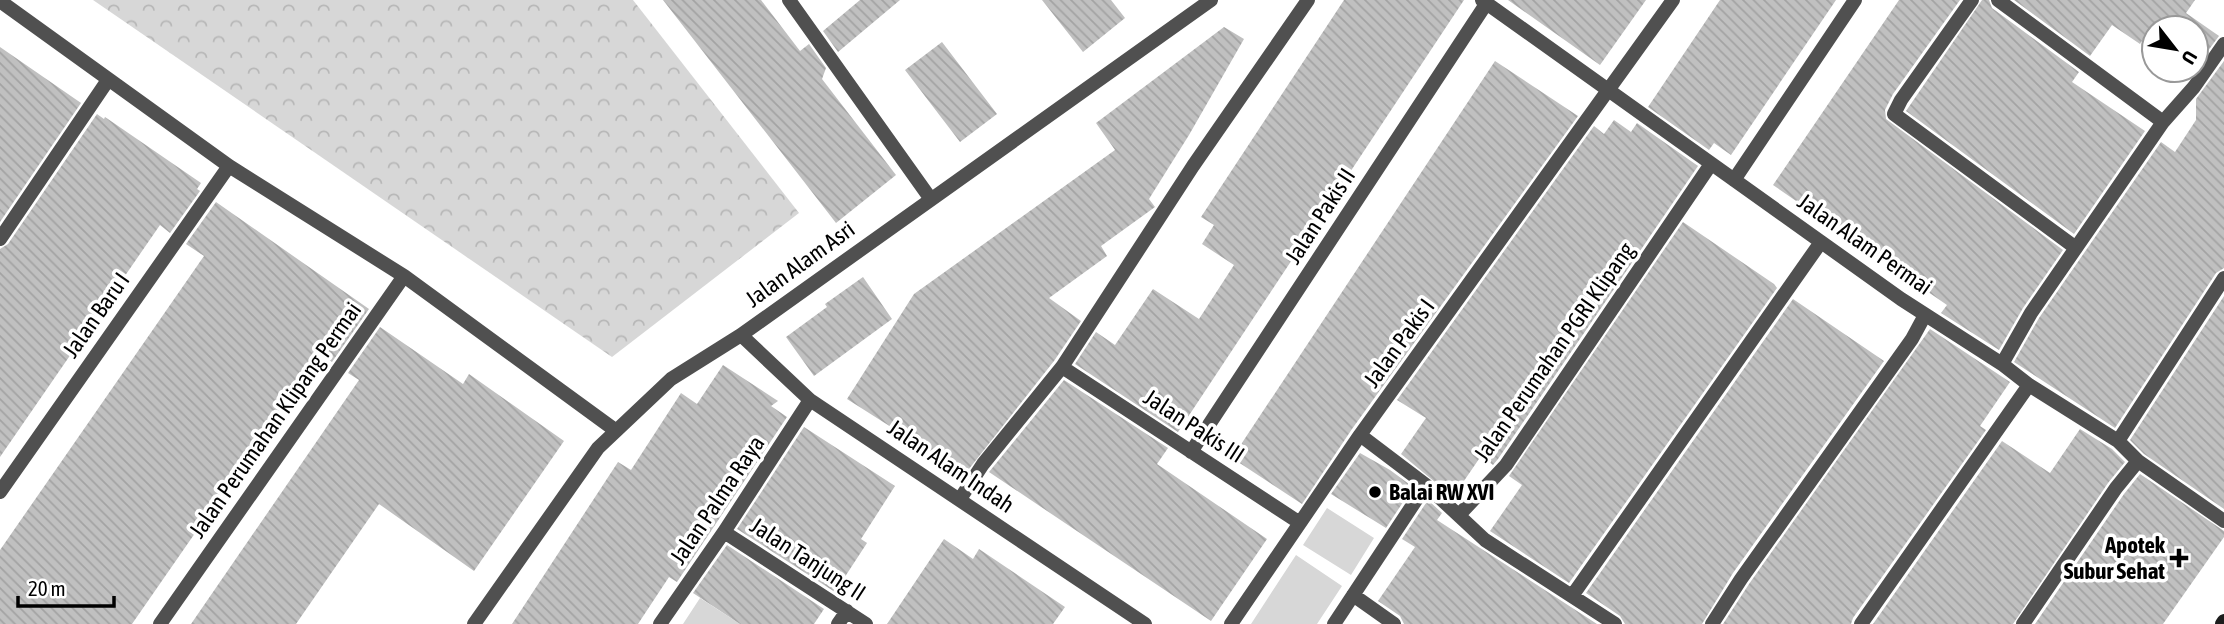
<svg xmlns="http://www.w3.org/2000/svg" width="2224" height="624" font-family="'Asap Condensed',sans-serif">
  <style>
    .forest { fill: url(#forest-crowns) }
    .garden { fill: #d7d7d7 }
    .building { fill: url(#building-back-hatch) }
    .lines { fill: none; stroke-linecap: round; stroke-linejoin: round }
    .minor { stroke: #505050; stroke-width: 14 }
    .secondary { stroke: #1d1d1d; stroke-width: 14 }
    .poi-dot { fill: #000; stroke: #fff; stroke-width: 2.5 }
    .labels { text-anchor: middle; stroke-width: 7; stroke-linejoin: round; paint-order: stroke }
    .street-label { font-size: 23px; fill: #000; stroke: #fff }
    .poi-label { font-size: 23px; font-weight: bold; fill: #000; stroke: #fff; text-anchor: start }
  </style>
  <defs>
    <pattern id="forest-crowns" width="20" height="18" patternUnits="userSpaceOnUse" patternTransform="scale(1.75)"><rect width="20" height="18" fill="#d7d7d7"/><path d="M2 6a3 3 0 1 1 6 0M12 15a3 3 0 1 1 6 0" fill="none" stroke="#b7b7b7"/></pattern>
    <pattern id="building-back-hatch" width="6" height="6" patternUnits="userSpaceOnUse" patternTransform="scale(1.75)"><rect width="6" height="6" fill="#c0c0c0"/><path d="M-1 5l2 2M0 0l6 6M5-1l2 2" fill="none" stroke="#a3a3a3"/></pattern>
  </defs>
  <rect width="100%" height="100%" fill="#fff"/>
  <path class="forest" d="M 93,0 L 633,0 L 799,213 L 612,357 Z"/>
  <path class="garden" d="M 1327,508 L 1374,538 L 1351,575 L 1303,545 Z
    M 1296,555 L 1342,586 L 1317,624 L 1251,624 Z
    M 700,598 L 740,624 L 683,624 Z"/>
  <path class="building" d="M 663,0 L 761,0 L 800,51 L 809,44 L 826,68 L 822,79 L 896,175 L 836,223 Z
    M 860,0 L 900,0 L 838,52 L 823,31 Z
    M 1042,0 L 1111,0 L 1125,18 L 1083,52 Z
    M 1344,0 L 1464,0 L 1178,432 L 1075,364 L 1096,332 L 1115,345 L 1153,289 L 1199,319 L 1234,265 L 1202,244 L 1214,225 L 1201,217 Z
    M 1508,0 L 1646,0 L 1600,65 Z
    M 1720,0 L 1836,0 L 1731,155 L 1714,143 L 1709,150 L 1648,107 Z
    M 1899,0 L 1960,0 L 1893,94 L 1885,110 L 1886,119 L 2063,250 L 2023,308 L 1999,350 L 1941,313 L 1947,305 L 1773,185 Z
    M 1982,0 L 1989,0 L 1992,8 L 2079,72 L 2072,82 L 2145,131 L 2074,234 L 1906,111 Z
    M 2014,0 L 2195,0 L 2186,13 L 2219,36 L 2196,67 L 2196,28 L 2154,28 L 2154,33 L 2149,30 L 2140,44 L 2112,25 L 2090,56 Z
    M 1224,27 L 1244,39 L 1189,135 L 1149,199 L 1155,207 L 1101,246 L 1107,256 L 1049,298 L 1081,321 L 1054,361 L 965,474 L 847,399 L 914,294 L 1115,150 L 1096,123 Z
    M 942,42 L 997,114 L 960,142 L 905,70 Z
    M 0,47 L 81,103 L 0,222 Z
    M 1495,61 L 1578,116 L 1352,429 L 1302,504 L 1232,458 Z
    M 2224,61 L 2224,268 L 2216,273 L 2115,428 L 2014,362 L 2039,318 L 2161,142 L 2175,152 L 2196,120 L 2196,99 Z
    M 97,114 L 104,119 L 105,117 L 201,183 L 197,189 L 200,191 L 170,233 L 160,225 L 0,457 L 0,249 L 8,244 Z
    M 1614,120 L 1631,132 L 1637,123 L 1698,166 L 1498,459 L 1493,465 L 1481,456 L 1453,497 L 1401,454 L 1426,418 L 1397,400 L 1594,126 L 1604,134 Z
    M 216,202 L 369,309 L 332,362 L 320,353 L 132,624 L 0,624 L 0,550 L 204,256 L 186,244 Z
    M 1683,222 L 1774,284 L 1777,288 L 1569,583 L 1490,531 L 1522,485 L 1509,476 Z
    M 863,277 L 892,319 L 814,376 L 786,337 L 827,307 L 825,304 Z
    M 2224,296 L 2224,509 L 2144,454 L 2130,440 Z
    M 1793,299 L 1884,361 L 1733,573 L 1702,624 L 1625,624 L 1620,616 L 1586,593 Z
    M 380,327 L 463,384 L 469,374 L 564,441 L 474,571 L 379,504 L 296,624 L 191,624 L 359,380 L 348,373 Z
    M 1930,329 L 2010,382 L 1980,426 L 1986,430 L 1853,618 L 1851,624 L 1723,624 L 1749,584 Z
    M 723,365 L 778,401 L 771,406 L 787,417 L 677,582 L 669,577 L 638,624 L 512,624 L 618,462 L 631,470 L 681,393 L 697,404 Z
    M 1064,380 L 1168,448 L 1157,464 L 1267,539 L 1211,621 L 989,472 Z
    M 804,427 L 895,486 L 861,539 L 867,543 L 835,592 L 737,529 Z
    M 2080,429 L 2112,449 L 2125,462 L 2108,483 L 2013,624 L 1873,624 L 2002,441 L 2050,473 Z
    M 1360,453 L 1390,470 L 1413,487 L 1386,528 L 1331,494 Z
    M 2140,474 L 2224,531 L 2224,537 L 2163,624 L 2035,624 L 2124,494 Z
    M 1428,500 L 1442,513 L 1437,520 L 1597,624 L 1404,624 L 1400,616 L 1378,601 L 1415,547 L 1402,539 Z
    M 944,539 L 973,559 L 979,549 L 1065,607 L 1053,624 L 887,624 Z
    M 727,545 L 824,609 L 814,624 L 740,624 L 693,593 Z"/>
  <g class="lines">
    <path class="minor" d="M 789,0 L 930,198
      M 1482,0 L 1901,299 L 2002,364 L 2029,385 L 2118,441 L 2138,461 L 2224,521
      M 1972,0 L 1901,100 L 1894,114 L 2076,248
      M 1998,0 L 2163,122
      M 0,1 L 229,166 L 404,276 L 615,430
      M 1734,180 L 1855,0
      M 0,239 L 108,80
      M 741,335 L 810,400 L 1145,624
      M 2002,364 L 2031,313 L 2163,122 L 2194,87 L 2224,44
      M 1062,367 L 1300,523
      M 1360,435 L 1426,485 L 1485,540 L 1615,624
      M 2118,441 L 2224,278
      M 1191,452 L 1486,4
      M 0,492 L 229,166
      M 960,499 L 983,464 L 1062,367 L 1193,166 L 1308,0
      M 1459,515 L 1506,465 L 1711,164
      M 724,532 L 866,624
      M 1353,595 L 1394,624
      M 1572,596 L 1821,242
      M 160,624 L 404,276
      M 474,624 L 598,448 L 671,379 L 741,335 L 1211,0
      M 660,624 L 724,532 L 810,400
      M 838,624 L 847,611
      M 1231,624 L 1360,435 L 1673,0
      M 1334,624 L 1426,485
      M 1712,624 L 1741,579 L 1912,339 L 1925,315
      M 1861,624 L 2029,385
      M 2023,624 L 2116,488 L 2138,461"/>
    <path class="secondary" d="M 2222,624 L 2224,621"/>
  </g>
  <g class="poi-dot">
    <circle cx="1375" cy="492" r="7"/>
    <path d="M2175.5 547.5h7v7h7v7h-7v7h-7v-7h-7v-7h7z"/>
  </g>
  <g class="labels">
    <g class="street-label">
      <text transform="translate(1320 216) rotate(-57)" y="8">Jalan Pakis II</text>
      <text transform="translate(1865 244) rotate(35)" y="8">Jalan Alam Permai</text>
      <text transform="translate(800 264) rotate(-36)" y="8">Jalan Alam Asri</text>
      <text transform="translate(96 315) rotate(-55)" y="8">Jalan Baru I</text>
      <text transform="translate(1399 343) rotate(-54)" y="8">Jalan Pakis I</text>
      <text transform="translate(1554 352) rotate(-55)" y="8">Jalan Perumahan PGRI Klipang</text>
      <text transform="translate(275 420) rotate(-55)" y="8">Jalan Perumahan Klipang Permai</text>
      <text transform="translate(1194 426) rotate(33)" y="8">Jalan Pakis III</text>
      <text transform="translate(951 466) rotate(34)" y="8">Jalan Alam Indah</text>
      <text transform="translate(717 500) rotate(-56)" y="8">Jalan Palma Raya</text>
      <text transform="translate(808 559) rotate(33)" y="8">Jalan Tanjung II</text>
    </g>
    <g class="poi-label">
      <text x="1389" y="500">Balai RW XVI</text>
      <text x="2165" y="553" text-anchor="end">Apotek<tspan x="2165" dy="26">Subur Sehat</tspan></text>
    </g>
  </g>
  <g transform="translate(2175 49) rotate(121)"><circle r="33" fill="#ffffff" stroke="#999999" stroke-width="2"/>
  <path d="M0-5L12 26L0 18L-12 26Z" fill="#000000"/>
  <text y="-10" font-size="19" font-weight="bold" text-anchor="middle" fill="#000000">U</text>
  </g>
  <path d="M18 596v10h96v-10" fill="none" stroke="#000000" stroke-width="3.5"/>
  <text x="28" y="596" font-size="21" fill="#000000" stroke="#ffffff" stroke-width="5" paint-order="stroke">20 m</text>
</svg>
